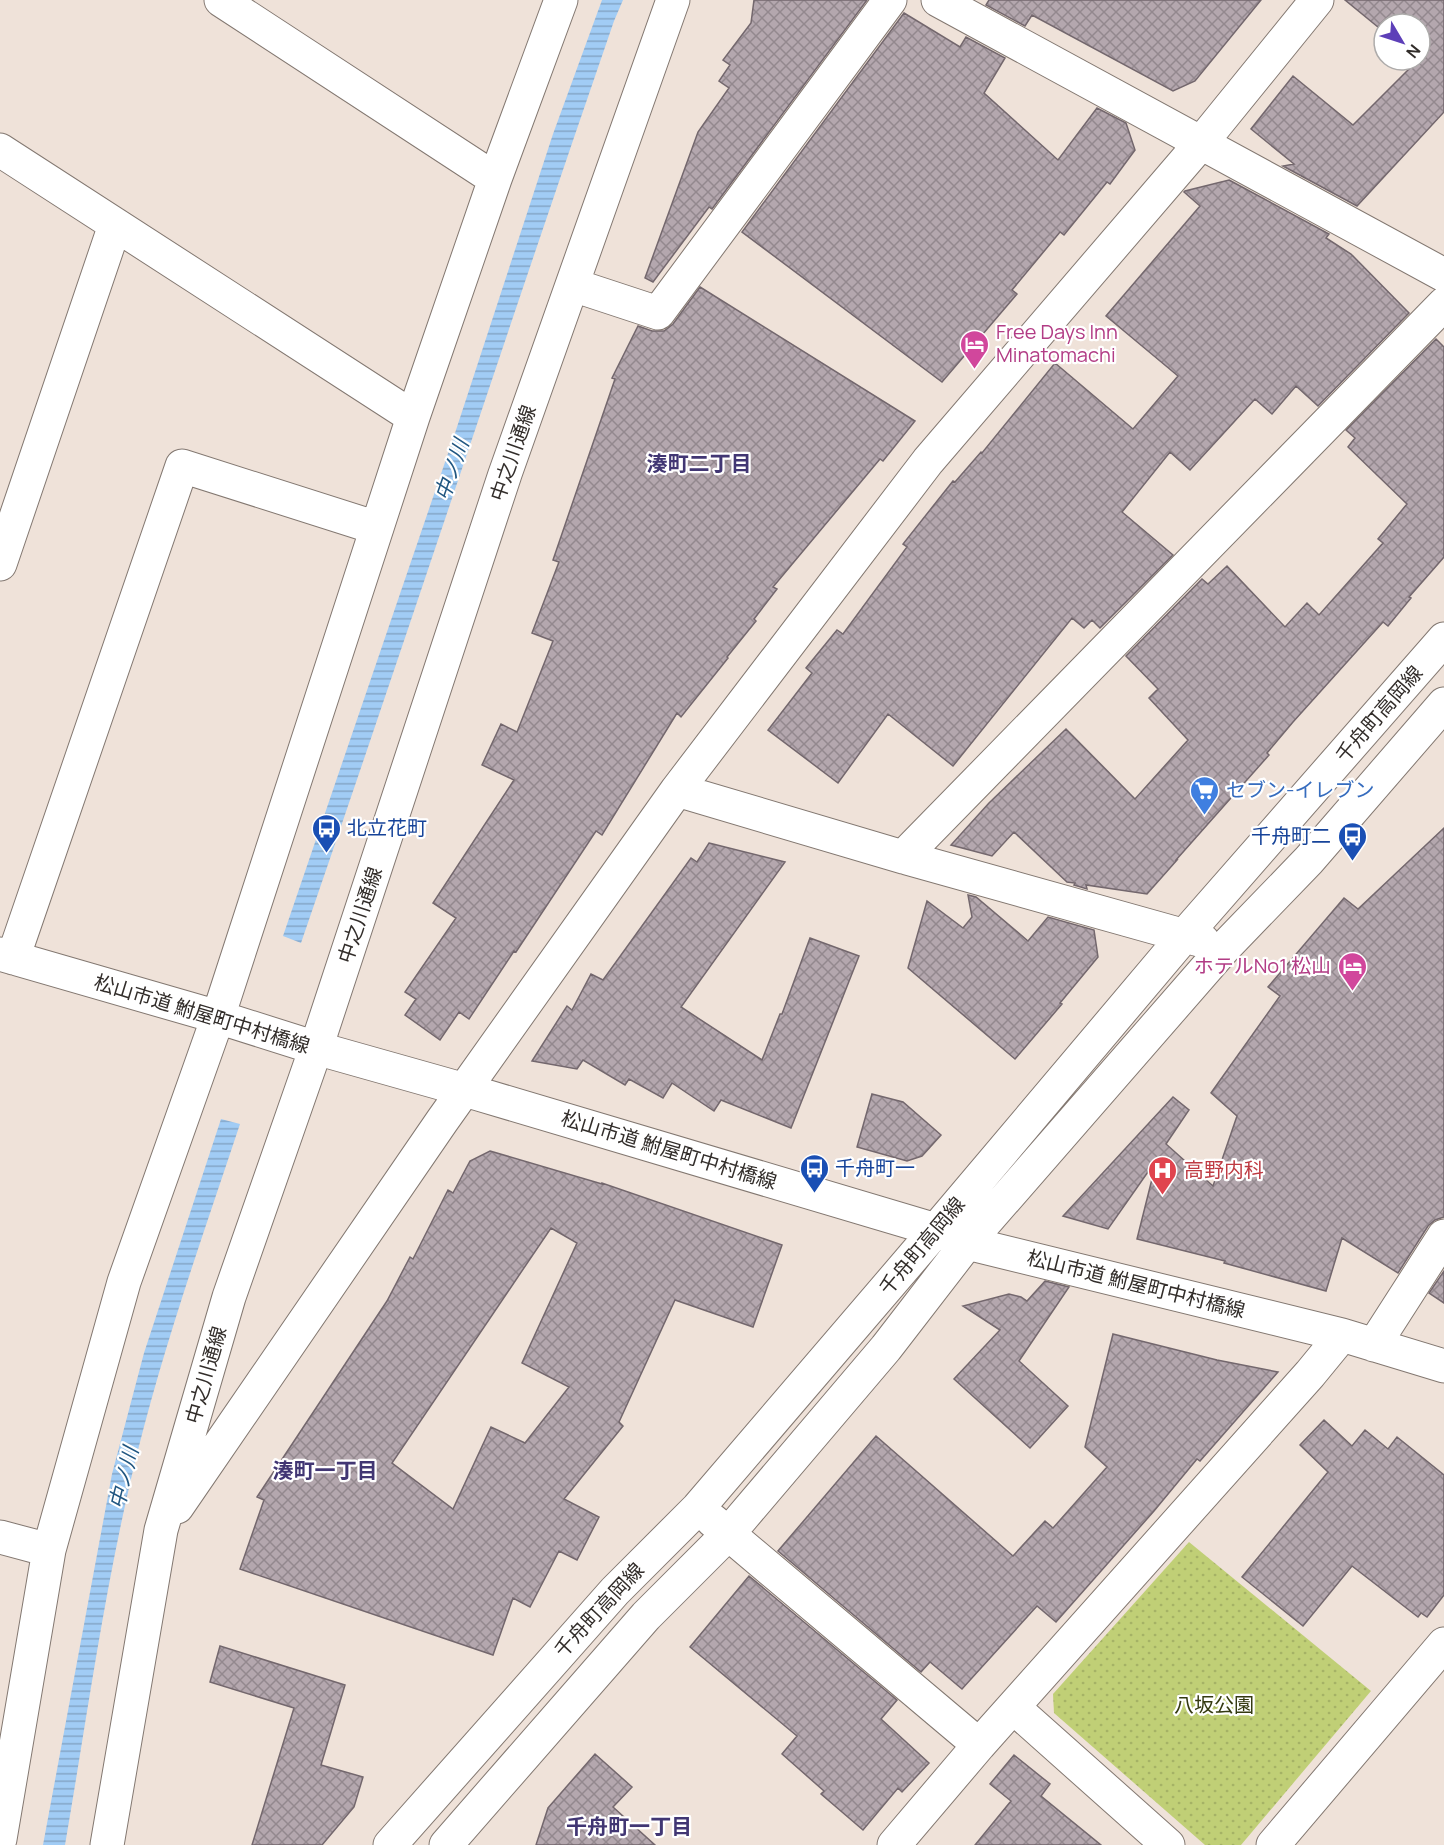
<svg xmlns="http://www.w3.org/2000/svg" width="1444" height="1845" font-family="Manrope,'Noto Sans JP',sans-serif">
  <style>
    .grass { fill: url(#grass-dots) }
    .water { fill: url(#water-rules) }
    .building { fill: url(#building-cross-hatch); stroke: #73676d; stroke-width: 1.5; fill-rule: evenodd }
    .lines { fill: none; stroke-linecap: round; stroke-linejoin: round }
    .minor-casing { stroke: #837871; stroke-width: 35 }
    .minor { stroke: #fff; stroke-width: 33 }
    .labels { text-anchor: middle; stroke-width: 4.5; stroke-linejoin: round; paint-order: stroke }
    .hotel-label { font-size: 20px; fill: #b23c85; stroke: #fff; text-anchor: start }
    .street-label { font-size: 20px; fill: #322d2a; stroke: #fff }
    .shop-label { font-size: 20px; fill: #366cbe; stroke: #fff; text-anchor: start }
    .transit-label { font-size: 20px; fill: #164399; stroke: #fff; text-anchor: start }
    .health-label { font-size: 20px; fill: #be3a42; stroke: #fff; text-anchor: start }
    .park-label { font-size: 20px; fill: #343a11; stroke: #fff }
    .neighbourhood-label { font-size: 21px; font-weight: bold; fill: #413673; stroke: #fff }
    .water-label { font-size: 21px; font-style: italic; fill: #205681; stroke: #fff }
  </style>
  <defs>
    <pattern id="grass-dots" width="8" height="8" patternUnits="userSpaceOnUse" patternTransform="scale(1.5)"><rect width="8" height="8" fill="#c0cf76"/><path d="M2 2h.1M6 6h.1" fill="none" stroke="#a5b266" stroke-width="1.8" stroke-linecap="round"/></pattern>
    <pattern id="water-rules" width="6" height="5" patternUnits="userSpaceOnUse" patternTransform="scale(1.5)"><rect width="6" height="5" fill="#a1ccf5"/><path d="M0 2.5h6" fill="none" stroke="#84a6c7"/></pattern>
    <pattern id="building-cross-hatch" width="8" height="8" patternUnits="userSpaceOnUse" patternTransform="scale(1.5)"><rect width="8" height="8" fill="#b4a7ae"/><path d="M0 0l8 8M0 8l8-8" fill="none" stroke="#93888e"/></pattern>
  </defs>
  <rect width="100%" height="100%" fill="#efe2d9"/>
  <path class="grass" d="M 1189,1542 L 1371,1691 L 1241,1845 L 1205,1845 L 1054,1713 L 1053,1694 Z"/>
  <path class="water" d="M 602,0 L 623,0 L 614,21 C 508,328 407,636 301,943 L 283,936 L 455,433 L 553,134 Z
    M 221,1119 L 240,1124 C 201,1241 159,1358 131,1479 C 103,1599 86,1723 65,1845 L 43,1845 L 112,1474 L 144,1353 Z"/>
  <path class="building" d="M 754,0 L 867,0 L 712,209 L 709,207 L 653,282 L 645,278 L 698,132 L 729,88 L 719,81 L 730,65 L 723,60 L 751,23 Z
    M 989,0 L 1261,0 L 1195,81 L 1173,91 L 1032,15 L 1025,26 L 986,5 Z
    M 1345,0 L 1444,0 L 1444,112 L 1357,206 L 1283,166 L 1294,164 L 1251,129 L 1293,76 L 1353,125 L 1418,60 L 1420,60 L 1420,24 L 1384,24 L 1384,32 Z
    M 904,13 L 960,47 L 966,37 L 1005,58 L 984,93 L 1058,160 L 1097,108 L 1126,123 L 1135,150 L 1110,184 L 1107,182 L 1064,235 L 1060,232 L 1012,290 L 1017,294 L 942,382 L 742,232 Z
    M 1229,180 L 1329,234 L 1326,238 L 1351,254 L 1409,313 L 1318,406 L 1296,386 L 1272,414 L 1255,399 L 1190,470 L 1170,452 L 1122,512 L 1173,555 L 1100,628 L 1092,620 L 1084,628 L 1072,618 L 953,766 L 888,714 L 838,783 L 768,730 L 812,673 L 806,668 L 837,630 L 843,634 L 907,547 L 903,544 L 953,481 L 955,482 L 981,452 L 982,453 L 1055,363 L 1133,429 L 1178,376 L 1106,316 L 1200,206 L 1184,192 L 1185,191 Z
    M 700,287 L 915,421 L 883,461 L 880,459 L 773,587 L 777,589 L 754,619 L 756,621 L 727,657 L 728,658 L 681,717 L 677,713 L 602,835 L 596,831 L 516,952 L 514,951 L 469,1019 L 459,1012 L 440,1040 L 405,1015 L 416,999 L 405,992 L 456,918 L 433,903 L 514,780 L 482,765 L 501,724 L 517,732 L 553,641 L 532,633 L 559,562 L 553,560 L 615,379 L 612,378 L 638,326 L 652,331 L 664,331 L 673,324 Z
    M 1436,339 L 1444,347 L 1444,557 L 1409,597 L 1411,598 L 1388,626 L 1383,622 L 1293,722 L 1267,753 L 1269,755 L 1176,860 L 1177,860 L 1147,894 L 1086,885 L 1087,889 L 1074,885 L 1075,883 L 1067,882 L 1014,832 L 992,856 L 951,845 L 989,803 L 1066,729 L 1135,799 L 1188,740 L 1149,698 L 1158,689 L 1126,656 L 1202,579 L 1208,584 L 1227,566 L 1285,627 L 1307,603 L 1319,615 L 1383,543 L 1378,539 L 1407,504 L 1348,447 L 1355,438 L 1346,430 Z
    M 1444,828 L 1444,1217 L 1435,1220 L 1428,1226 L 1398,1273 L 1342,1238 L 1326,1291 L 1224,1263 L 1225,1261 L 1137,1239 L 1157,1159 L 1108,1229 L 1063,1216 L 1173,1097 L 1189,1110 L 1166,1144 L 1213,1186 L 1237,1116 L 1211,1093 L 1280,996 L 1268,987 L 1344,898 L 1358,909 Z
    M 709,843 L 785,862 L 681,1007 L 762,1060 L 780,1014 L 782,1014 L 810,938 L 859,956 L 791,1128 L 721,1100 L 714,1111 L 672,1083 L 663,1098 L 629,1079 L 625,1085 L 583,1060 L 577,1069 L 532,1061 L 567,1006 L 572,1010 L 591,974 L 603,980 L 691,858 L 697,862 Z
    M 968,895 L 976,897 L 1028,941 L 1048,917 L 1094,930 L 1098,957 L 1060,1003 L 1062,1004 L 1015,1059 L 908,968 L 927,901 L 963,928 L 972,917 Z
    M 872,1094 L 903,1102 L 941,1135 L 922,1156 L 907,1161 L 857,1147 Z
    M 490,1151 L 602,1184 L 602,1183 L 782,1245 L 753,1327 L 675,1300 L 619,1422 L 623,1426 L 564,1499 L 599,1517 L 577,1560 L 559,1551 L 530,1607 L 513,1598 L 493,1655 L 240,1569 L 264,1500 L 257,1497 L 387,1301 L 410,1257 L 413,1259 L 448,1190 L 453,1193 L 470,1161 ZM 551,1228 L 577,1243 L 522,1363 L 569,1387 L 525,1443 L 491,1427 L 453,1509 L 392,1463 Z
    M 1444,1271 L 1444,1303 L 1429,1293 Z
    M 1045,1281 L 1069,1287 L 1019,1361 L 1068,1406 L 1030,1448 L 954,1379 L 1000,1330 L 963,1306 L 1009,1294 L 1021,1297 L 1027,1301 Z
    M 1113,1334 L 1217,1360 L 1278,1372 L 1200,1461 L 1197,1459 L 1154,1511 L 1056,1622 L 1037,1606 L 962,1689 L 930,1662 L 921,1672 L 778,1551 L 876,1436 L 1013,1556 L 1045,1521 L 1053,1528 L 1107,1467 L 1085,1447 Z
    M 1324,1420 L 1352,1446 L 1365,1430 L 1388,1449 L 1397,1437 L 1444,1475 L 1444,1595 L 1427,1617 L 1421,1613 L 1418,1617 L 1352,1566 L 1303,1626 L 1242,1577 L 1328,1472 L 1300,1445 Z
    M 749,1576 L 897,1700 L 881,1719 L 929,1763 L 902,1792 L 898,1788 L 863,1830 L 821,1794 L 824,1791 L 782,1754 L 797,1736 L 690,1647 Z
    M 220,1646 L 345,1685 L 321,1765 L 363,1777 L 354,1807 L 322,1845 L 252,1845 L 294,1708 L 210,1682 Z
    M 595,1754 L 632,1787 L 613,1807 L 655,1845 L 536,1845 L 548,1808 Z
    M 1014,1755 L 1050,1784 L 1041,1796 L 1101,1845 L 975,1845 L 1011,1801 L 990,1784 Z"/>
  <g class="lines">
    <defs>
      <path id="minor" d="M 221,0 L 495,179
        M 938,0 L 1444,275
        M 0,150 L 413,417
        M 573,285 L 658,313 L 890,0
        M 0,564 L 115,225
        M 677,790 L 903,857 L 1203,941
        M 903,857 L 1444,304
        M 0,954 L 218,1017 L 316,1048 L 465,1090 L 936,1230 L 967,1243 L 1342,1335 L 1444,1366
        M 13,958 L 182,466 L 377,528
        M 1374,1345 L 1444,1236
        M 177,1507 L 442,1121 L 677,790 L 928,461 L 1201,143 L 1317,0
        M 712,1520 L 979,1745
        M 0,1537 L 49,1550
        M 1013,1707 L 1168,1845
        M 0,1839 L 49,1550 L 124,1282 L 218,1017 L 413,417 L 495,179 L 561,0
        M 107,1845 L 161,1530 L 229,1297 L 316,1048 L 505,474 L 673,0
        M 390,1845 L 615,1591 L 698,1508 L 936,1230 L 1184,936 L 1444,639
        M 446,1845 L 646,1616 L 728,1534 L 886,1348 L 967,1243 L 1225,947 L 1309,860 L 1444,704
        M 894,1845 L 979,1745 L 1310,1374 L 1342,1335
        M 1273,1845 L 1444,1644"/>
    </defs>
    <use href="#minor" class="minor-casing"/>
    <use href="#minor" class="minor"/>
  </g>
  <defs>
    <symbol id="hotel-pin" viewBox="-11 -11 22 30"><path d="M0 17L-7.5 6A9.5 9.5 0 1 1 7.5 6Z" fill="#d1479c" stroke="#fff"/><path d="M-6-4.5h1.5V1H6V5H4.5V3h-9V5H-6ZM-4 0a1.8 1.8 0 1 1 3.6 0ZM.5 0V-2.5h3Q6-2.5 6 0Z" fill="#fff"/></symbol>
    <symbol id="supermarket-pin" viewBox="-11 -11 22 30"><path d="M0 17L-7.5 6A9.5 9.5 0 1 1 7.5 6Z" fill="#3f7fe0" stroke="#fff"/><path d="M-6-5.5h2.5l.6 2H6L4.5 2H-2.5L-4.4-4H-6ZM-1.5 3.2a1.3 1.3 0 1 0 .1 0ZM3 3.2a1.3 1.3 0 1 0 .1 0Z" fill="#fff"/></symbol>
    <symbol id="bus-pin" viewBox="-11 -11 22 30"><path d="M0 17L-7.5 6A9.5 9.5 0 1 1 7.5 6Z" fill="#1a4fb4" stroke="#fff"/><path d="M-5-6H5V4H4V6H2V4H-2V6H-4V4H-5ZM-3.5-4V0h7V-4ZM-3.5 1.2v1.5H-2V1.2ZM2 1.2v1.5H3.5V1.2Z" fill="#fff"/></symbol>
    <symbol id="hospital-pin" viewBox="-11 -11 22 30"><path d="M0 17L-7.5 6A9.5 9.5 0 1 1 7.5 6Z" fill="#e0444e" stroke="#fff"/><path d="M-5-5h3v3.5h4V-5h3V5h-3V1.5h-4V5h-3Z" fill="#fff"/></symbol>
  </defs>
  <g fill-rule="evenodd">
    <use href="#hotel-pin" x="958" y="328" width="33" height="45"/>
    <use href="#supermarket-pin" x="1188" y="774" width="33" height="45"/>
    <use href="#bus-pin" x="310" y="812" width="33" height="45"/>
    <use href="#bus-pin" x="1336" y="820" width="33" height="45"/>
    <use href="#hotel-pin" x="1336" y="950" width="33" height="45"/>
    <use href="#bus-pin" x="798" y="1152" width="33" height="45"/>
    <use href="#hospital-pin" x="1146" y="1154" width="33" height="45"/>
  </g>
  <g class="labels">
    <g class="hotel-label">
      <text x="996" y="339">Free Days Inn<tspan x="996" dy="23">Minatomachi</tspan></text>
      <text x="1331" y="973" text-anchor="end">ホテルNo1 松山</text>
    </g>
    <g class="street-label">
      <text transform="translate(513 453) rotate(-71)" y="7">中之川通線</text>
      <text transform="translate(1379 714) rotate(-49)" y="7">千舟町高岡線</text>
      <text transform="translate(360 915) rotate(-72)" y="7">中之川通線</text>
      <text transform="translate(202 1014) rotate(17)" y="7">松山市道 鮒屋町中村橋線</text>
      <text transform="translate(669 1150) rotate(17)" y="7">松山市道 鮒屋町中村橋線</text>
      <text transform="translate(922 1246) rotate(-50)" y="7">千舟町高岡線</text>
      <text transform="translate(1136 1284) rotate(14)" y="7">松山市道 鮒屋町中村橋線</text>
      <text transform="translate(206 1375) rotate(-74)" y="7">中之川通線</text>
      <text transform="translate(599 1610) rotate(-47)" y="7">千舟町高岡線</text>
    </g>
    <g class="shop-label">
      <text x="1226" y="797">セブン-イレブン</text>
    </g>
    <g class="transit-label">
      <text x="347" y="835">北立花町</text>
      <text x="1331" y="843" text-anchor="end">千舟町二</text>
      <text x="835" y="1175">千舟町一</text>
    </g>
    <g class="health-label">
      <text x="1184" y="1177">高野内科</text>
    </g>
    <g class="park-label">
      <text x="1214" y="1712">八坂公園</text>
    </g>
    <g class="neighbourhood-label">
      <text x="699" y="471">湊町二丁目</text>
      <text x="325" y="1478">湊町一丁目</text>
      <text x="629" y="1834">千舟町一丁目</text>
    </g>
    <g class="water-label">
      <text transform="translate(452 470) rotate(-71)" y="7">中ノ川</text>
      <text transform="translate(124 1478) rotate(-76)" y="7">中ノ川</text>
    </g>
  </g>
  <g transform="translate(1402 42) rotate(129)"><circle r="28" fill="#ffffff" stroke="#adabaa" stroke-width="1.5"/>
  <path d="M0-4.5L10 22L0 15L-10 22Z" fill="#5d3fb8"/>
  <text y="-9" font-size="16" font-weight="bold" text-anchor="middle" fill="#322d2a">N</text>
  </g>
</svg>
